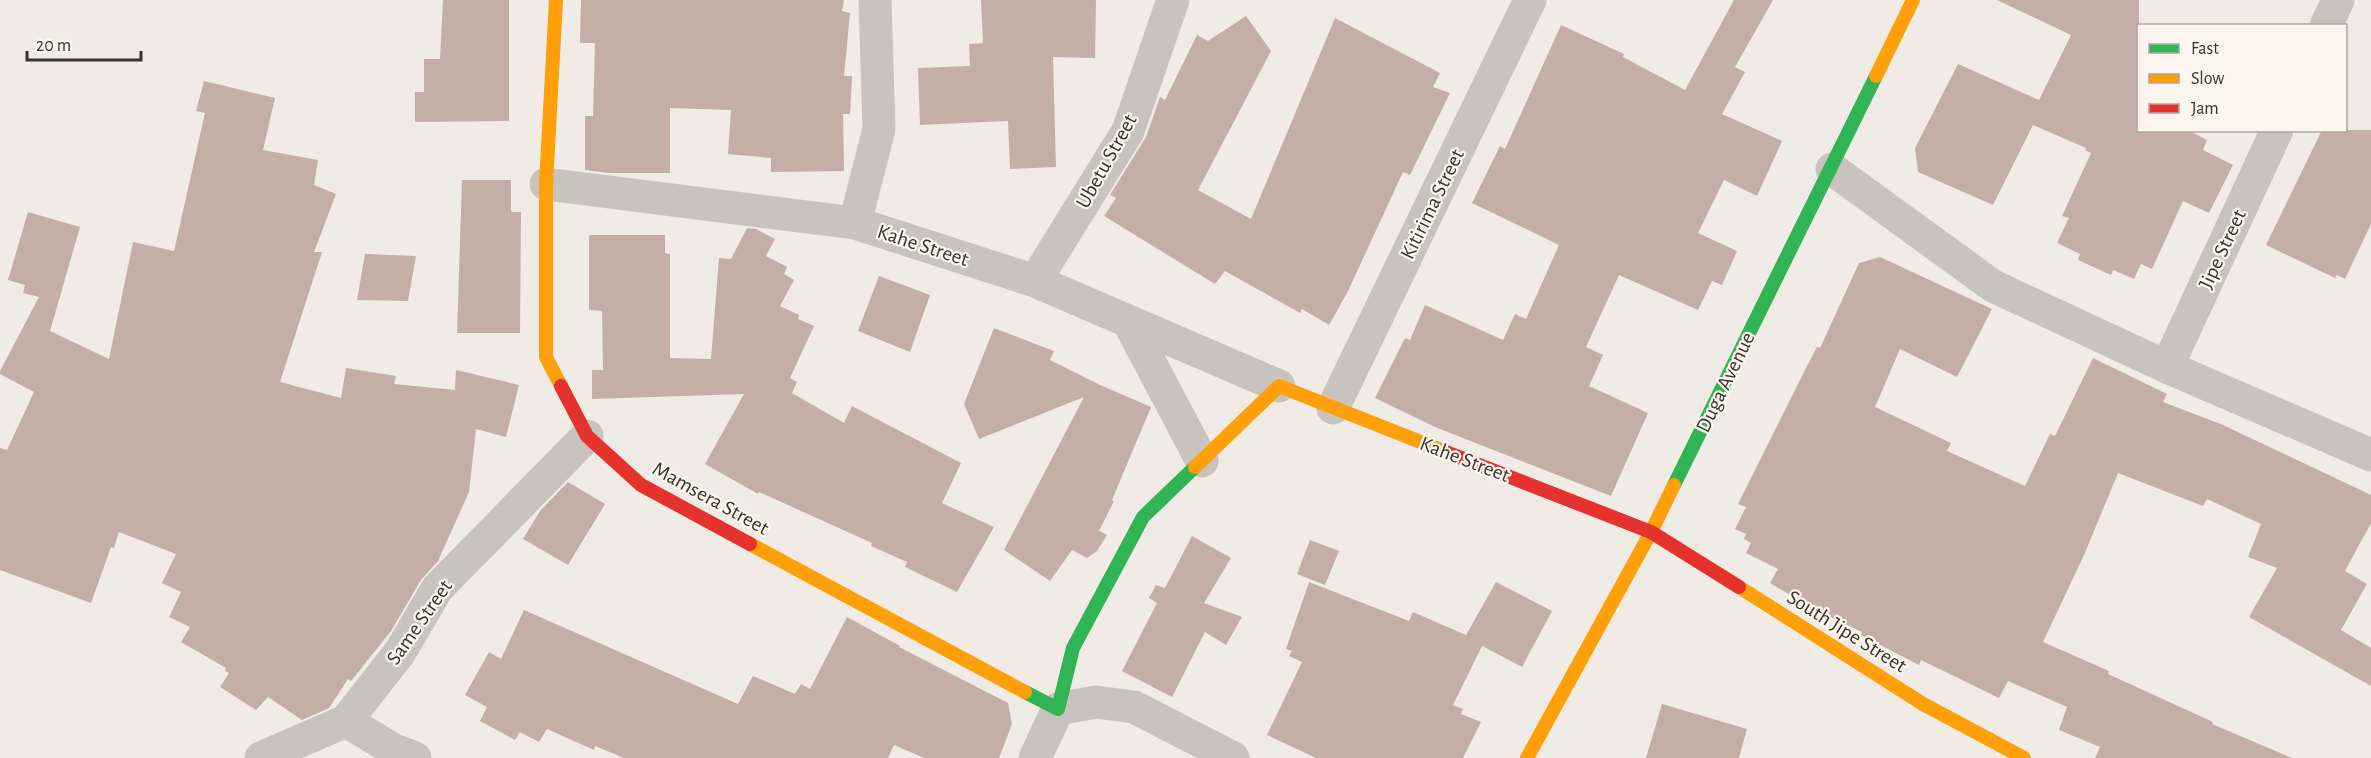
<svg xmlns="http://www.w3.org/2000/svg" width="2371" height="758" font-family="'Alegreya Sans',sans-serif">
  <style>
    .building { fill: #c3afa7 }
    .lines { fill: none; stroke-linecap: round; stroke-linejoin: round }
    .street { stroke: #c9c3be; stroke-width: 33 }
    .fast { stroke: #30b455; stroke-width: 14 }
    .slow { stroke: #ff9f0a; stroke-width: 14 }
    .jam { stroke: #e5322d; stroke-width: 14 }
    .labels { text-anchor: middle; stroke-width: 4.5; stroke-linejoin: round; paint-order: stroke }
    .street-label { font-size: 21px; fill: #3b302b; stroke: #fbf5ee }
  </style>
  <rect width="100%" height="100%" fill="#f0ebe5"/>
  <path class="building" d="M 443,0 L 509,0 L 509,121 L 415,122 L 415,92 L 424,92 L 424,59 L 440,59 Z
    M 581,0 L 844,0 L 842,11 L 850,13 L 844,76 L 852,76 L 850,114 L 843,114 L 844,171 L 771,172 L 771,158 L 728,154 L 731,110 L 670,108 L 670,173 L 609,173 L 585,170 L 585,116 L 593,116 L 595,43 L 580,43 Z
    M 981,0 L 1096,0 L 1095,58 L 1053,57 L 1056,167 L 1010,169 L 1008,121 L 920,125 L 918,68 L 970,66 L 969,44 L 983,43 Z
    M 1734,0 L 1773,0 L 1735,67 L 1745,72 L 1722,114 L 1782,141 L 1757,196 L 1724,180 L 1698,233 L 1737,251 L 1722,285 L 1712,281 L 1698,310 L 1619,275 L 1586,347 L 1603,355 L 1589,386 L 1648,413 L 1611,496 L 1435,427 L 1375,398 L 1405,338 L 1410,340 L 1425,305 L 1503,340 L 1515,314 L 1526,319 L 1559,245 L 1472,203 L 1500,146 L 1505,149 L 1561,25 L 1624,54 L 1623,57 L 1685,90 Z
    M 1997,0 L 2139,0 L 2139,130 L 2188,130 L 2207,140 L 2203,150 L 2233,165 L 2209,213 L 2183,201 L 2152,269 L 2141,264 L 2134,279 L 2113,270 L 2111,275 L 2078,260 L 2080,254 L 2057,243 L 2069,218 L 2062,216 L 2091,153 L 2085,150 L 2086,148 L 2033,125 L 1993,205 L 1918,172 L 1915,148 L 1958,64 L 2039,100 L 2071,35 Z
    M 1246,16 L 1271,51 L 1198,190 L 1251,219 L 1335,18 L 1440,73 L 1433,87 L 1450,93 L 1410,175 L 1403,172 L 1348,291 L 1329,325 L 1302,309 L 1300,313 L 1225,271 L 1215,284 L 1104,216 L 1116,198 L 1110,195 L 1146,137 L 1160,97 L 1165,100 L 1197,35 L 1208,41 Z
    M 204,81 L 275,98 L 263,150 L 318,160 L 314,185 L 336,194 L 314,252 L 322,252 L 280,382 L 341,398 L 346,368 L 396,376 L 394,384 L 455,390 L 456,370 L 519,385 L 506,437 L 476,429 L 469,492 L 438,561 L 421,580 L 391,631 L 351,681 L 348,679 L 329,708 L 302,720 L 268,697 L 256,710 L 220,687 L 229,673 L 225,671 L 226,668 L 181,642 L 190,627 L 169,617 L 181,592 L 162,583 L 176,554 L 119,532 L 114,548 L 111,547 L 91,603 L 0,570 L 0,448 L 7,450 L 34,392 L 0,374 L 0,371 L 39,297 L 23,293 L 25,285 L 8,280 L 28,212 L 80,227 L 50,331 L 109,359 L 133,242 L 174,251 L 205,113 L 196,111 Z
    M 2322,130 L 2371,130 L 2371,224 L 2345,279 L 2337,275 L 2335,278 L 2266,245 Z
    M 462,180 L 511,180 L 511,210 L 512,212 L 521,212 L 520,333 L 457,333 Z
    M 747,228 L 756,229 L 775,239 L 766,256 L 787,267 L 784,274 L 794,280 L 780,306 L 799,315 L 798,319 L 814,326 L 790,378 L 797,382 L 792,393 L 844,423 L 852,406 L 961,463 L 942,503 L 994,527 L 957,592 L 905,567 L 907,562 L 871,546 L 872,543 L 759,492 L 758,494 L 705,464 L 744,394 L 592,399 L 592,370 L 603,370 L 602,311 L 589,310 L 589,235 L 665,235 L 665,253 L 670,254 L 670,358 L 711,359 L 719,258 L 731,259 Z
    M 365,254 L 416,256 L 408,301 L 357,300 Z
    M 1880,257 L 1992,309 L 1957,377 L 1900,349 L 1875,407 L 1951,443 L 1947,451 L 2025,486 L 2050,434 L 2055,436 L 2093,358 L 2167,394 L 2163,402 L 2223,425 L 2371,495 L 2371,523 L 2345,571 L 2367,584 L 2341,630 L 2371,648 L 2371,686 L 2249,617 L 2277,568 L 2248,557 L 2261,524 L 2207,499 L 2203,506 L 2118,473 L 2084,555 L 2043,642 L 2109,671 L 2108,674 L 2213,722 L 2212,724 L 2292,758 L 2095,758 L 2100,747 L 2059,730 L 2067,707 L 2008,681 L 1999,698 L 1921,660 L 1919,665 L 1861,635 L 1862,632 L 1796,601 L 1797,599 L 1770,583 L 1778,569 L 1746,553 L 1751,543 L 1744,539 L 1746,534 L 1735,529 L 1746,507 L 1738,504 L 1805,370 L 1817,347 L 1820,348 L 1859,263 Z
    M 879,276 L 930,295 L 910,352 L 858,331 Z
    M 994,328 L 1054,351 L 1050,360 L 1100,385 L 1151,407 L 1112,500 L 1114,501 L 1099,531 L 1107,535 L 1097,551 L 1087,558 L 1072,550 L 1050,581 L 1004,550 L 1084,397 L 979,439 L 964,404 Z
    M 568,482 L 605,504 L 568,565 L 523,539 L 540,511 Z
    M 1192,536 L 1231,558 L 1204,603 L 1242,617 L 1226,645 L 1205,632 L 1172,697 L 1122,671 L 1157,603 L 1149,598 L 1156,585 L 1165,588 Z
    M 1310,540 L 1339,551 L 1325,585 L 1297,574 Z
    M 1309,582 L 1409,621 L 1413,612 L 1466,635 L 1496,582 L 1552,611 L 1522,667 L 1482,646 L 1453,705 L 1463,709 L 1461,714 L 1481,722 L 1463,758 L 1316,758 L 1267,735 L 1302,662 L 1289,656 L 1292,651 L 1286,649 Z
    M 524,610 L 738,704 L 753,676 L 795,694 L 801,684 L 810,689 L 847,617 L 900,646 L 899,647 L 1008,703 L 1012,724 L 999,758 L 924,758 L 894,745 L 888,758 L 624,758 L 595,746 L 594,750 L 547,729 L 539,742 L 520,732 L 515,740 L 480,721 L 487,707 L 465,695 L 489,652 L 501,659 Z
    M 1662,704 L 1747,729 L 1739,758 L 1646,758 Z"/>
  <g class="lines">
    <path class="street" d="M 2326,26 L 2338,0
      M 1832,169 L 1993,286 L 2167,367 L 2371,455
      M 546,184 L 855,223 L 1035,281 L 1279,386
      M 855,223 L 879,129 L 875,0
      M 1035,281 L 1128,131 L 1173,0
      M 1128,321 L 1202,461
      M 2167,367 L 2277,130
      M 1333,408 L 1530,0
      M 346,721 L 394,750 L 415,758
      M 261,758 L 346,721 L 400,652 L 437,589 L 587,436
      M 1035,758 L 1058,709 L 1096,702 L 1134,707 L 1233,758"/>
    <path class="fast" d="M 1674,485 L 1876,76
      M 1025,692 L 1058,709 L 1073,648 L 1143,517 L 1195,467"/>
    <path class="slow" d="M 556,0 L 546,184 L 546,357 L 561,386
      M 1876,76 L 1913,0
      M 1195,467 L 1279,386 L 1446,452
      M 750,544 L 1025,692
      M 1739,587 L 1923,704 L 2024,758
      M 1527,758 L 1651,532 L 1674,485"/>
    <path class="jam" d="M 561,386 L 587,436 L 641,485 L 750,544
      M 1446,452 L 1651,532 L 1739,587"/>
  </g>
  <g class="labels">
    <g class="street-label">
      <text transform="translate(1106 161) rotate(-61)" y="7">Ubetu Street</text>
      <text transform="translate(1432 204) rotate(-64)" y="7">Kitirima Street</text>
      <text transform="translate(923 245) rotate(18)" y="7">Kahe Street</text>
      <text transform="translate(2222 249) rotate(-65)" y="7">Jipe Street</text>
      <text transform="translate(1725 382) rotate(-64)" y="7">Duga Avenue</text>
      <text transform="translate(1465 459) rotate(21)" y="7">Kahe Street</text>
      <text transform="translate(711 498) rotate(29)" y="7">Mamsera Street</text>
      <text transform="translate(419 622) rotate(-55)" y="7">Same Street</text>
      <text transform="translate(1847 631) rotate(32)" y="7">South Jipe Street</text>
    </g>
  </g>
  <rect x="2137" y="24" width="210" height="108" fill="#fbf5ee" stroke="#aea6a0" stroke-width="1.5"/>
  <rect x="2149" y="44" width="30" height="9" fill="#30b455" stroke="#aea6a0" stroke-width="1.5"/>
  <text x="2191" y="54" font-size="18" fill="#3b302b">Fast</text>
  <rect x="2149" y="74" width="30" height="9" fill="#ff9f0a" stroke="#aea6a0" stroke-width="1.5"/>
  <text x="2191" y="84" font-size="18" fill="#3b302b">Slow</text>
  <rect x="2149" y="104" width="30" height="9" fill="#e5322d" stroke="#aea6a0" stroke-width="1.5"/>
  <text x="2191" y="114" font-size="18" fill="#3b302b">Jam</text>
  <path d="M27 51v9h114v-9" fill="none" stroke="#3b302b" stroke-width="3"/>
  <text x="36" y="51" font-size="18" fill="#3b302b" stroke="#fbf5ee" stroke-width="4.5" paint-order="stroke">20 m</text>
</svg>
